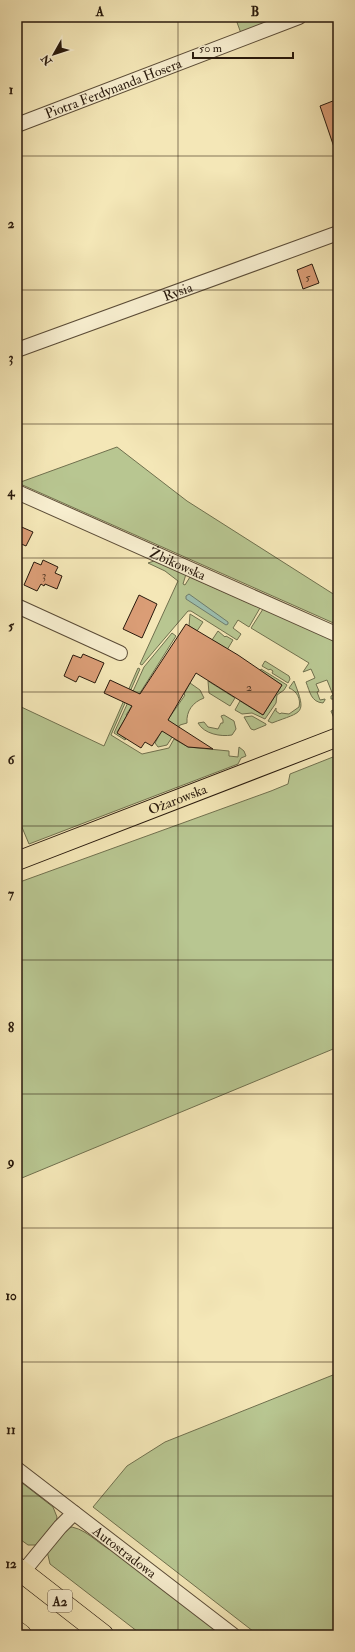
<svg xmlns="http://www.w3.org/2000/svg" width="355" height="1652" font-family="'IM FELL Double Pica',serif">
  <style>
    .green { fill: #b8c691; stroke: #70704e }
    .water { fill: #9cbfb0; stroke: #6e7d6e }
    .building { fill: #da9d76; stroke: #28190c }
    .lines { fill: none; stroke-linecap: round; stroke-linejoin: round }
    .minor-casing { stroke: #5b4c37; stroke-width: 16 }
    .major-casing { stroke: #28190c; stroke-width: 20 }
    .highway-casing { stroke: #28190c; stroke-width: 22 }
    .minor { stroke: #f8efd0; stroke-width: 14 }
    .major { stroke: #f4e7b7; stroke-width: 18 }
    .highway { stroke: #f4e7b7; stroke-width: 21 }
    .grid { fill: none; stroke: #28190c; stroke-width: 1; stroke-opacity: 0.55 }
    .labels { text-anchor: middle; stroke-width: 4; stroke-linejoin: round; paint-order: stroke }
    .number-label { font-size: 12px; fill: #543a26 }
    .shield { fill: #f8efd0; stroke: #665947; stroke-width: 1 }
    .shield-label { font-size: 13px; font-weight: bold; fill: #28190c }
    .street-label { font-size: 14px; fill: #28190c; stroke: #f8efd0 }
    .neatline { fill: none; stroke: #28190c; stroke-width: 1.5 }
    .grid-label { font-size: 13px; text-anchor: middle; font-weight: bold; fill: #28190c }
  </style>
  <rect width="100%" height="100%" fill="#f4e7b7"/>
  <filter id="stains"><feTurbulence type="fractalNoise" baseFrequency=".005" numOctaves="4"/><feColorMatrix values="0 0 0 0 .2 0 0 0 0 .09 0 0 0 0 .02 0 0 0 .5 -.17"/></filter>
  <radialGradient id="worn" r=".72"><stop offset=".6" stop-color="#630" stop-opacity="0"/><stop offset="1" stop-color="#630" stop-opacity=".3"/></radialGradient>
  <path class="green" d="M 235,17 L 290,17 L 242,36 Z
    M 117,447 L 187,501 L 338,597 L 338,625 L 18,483 Z
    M 154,561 L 186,574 L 183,584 L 185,585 L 190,577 L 260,608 L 249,627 L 238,620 L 233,628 L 241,634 L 237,640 L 191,611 L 188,611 L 142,665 L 140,664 L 178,581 L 165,571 L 148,563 Z
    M 263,609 L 338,642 L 338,728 L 331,711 L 337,708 L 333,699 L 331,699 L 331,696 L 333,695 L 327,680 L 316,684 L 319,691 L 317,692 L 320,700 L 325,699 L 325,700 L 323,703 C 311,702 310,692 306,682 L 315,678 L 311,669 L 303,672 L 309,663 L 251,628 Z
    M 190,614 L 203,622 L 197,631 L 189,626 Z
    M 218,631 L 225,637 L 226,636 L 233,640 L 227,650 L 224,647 L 212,640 Z
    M 172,633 L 176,636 L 126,715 L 127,716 L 117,732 L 126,739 L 125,740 L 114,733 L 144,667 Z
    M 265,661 L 289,676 L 290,679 L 288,683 L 272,673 L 273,671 L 270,669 L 269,670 L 262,666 Z
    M 138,668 L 140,669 L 111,735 L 142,754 L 169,748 L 174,739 L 188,747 L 229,751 L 229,756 L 238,757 L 239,747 L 244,751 L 246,756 L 241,758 L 238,764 L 29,844 L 21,825 L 17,826 L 17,705 L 104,746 Z
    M 261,669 L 287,685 L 284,690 L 277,695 L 276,703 L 265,719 L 252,713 L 242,714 L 235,710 L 240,701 L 263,715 L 282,685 L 260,671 Z
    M 208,681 L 235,698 L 230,706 L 209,693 Z
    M 294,681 C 307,715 303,711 272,723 L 268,721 L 276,708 L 276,711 L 280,714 L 281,713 L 289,714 L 299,707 C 301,699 297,691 289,688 Z
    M 190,683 L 200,690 L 204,698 C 193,702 186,711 187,723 L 180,725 L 167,745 L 158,747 L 155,743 L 167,721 L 185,695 L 184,694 Z
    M 224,715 L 234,721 L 236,729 L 232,735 C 221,737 204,734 198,723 L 204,722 L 208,727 L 218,729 L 221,723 L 223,723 L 223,720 L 221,716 Z
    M 252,716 L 266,724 L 266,725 L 254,730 L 251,729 L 244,717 Z
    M 338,755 L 338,1047 L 17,1180 L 17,883 L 271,791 L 288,784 L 290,774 Z
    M 338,1373 L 338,1635 L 258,1635 L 93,1507 L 127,1466 L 165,1442 Z
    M 17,1479 L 53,1507 L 57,1517 L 56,1523 L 39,1545 L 28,1545 L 17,1537 Z
    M 72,1527 C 91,1531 102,1550 121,1554 L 225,1635 L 142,1635 L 50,1564 L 47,1551 L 67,1529 Z"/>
  <path class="water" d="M 189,594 L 228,622 L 228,624 L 226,625 L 186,599 L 186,596 Z"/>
  <path class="building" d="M 338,99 L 338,153 L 336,153 L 320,106 Z
    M 312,264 L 319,283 L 303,289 L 297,270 Z
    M 17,525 L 33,532 L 26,546 L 17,542 Z
    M 43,560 L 58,567 L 55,573 L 62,576 L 57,589 L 45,584 L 44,586 L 41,584 L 37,591 L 24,585 L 34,562 L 41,565 Z
    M 139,595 L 157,604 L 142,638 L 123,629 Z
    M 186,624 L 238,655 L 282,685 L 263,715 L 196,673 L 168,720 L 213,749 L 188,747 L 162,731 L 152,746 L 145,742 L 141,748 L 117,733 L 132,706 L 104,693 L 110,680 L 140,694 Z
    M 83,654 L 104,663 L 95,683 L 79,676 L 76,682 L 64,676 L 73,655 L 81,658 Z"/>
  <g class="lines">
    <defs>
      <g id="minor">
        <path id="s1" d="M 17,125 L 299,17"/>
        <path id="s2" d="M 17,350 L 338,233"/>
        <path id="s3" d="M 17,492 L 338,635"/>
        <path d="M 17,606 L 120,653"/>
        <path id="s4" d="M 17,1469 L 233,1635"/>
        <path d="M 18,1578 L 60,1527 L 74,1513"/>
      </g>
      <g id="major">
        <path id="s5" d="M 17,861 L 338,737"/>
      </g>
      <path id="highway" d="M 17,1568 L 103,1635
        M 17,1632 L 21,1635"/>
    </defs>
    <use href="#minor" class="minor-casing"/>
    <use href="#major" class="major-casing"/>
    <use href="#highway" class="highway-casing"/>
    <use href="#minor" class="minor"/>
    <use href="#major" class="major"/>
    <use href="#highway" class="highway"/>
  </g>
  <path class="grid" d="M 178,17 L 178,1635M 17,156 L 338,156M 17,290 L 338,290M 17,424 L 338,424M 17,558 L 338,558M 17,692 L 338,692M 17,826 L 338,826M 17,960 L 338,960M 17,1094 L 338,1094M 17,1228 L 338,1228M 17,1362 L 338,1362M 17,1496 L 338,1496"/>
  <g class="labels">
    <g class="number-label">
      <text x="308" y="281">5</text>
      <text x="44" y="579">3</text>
      <text x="249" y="691">2</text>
    </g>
    <rect class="shield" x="48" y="1590" width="24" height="22" rx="3"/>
    <g class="shield-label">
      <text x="60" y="1606">A2</text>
    </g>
    <g class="street-label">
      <text dy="5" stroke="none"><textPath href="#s1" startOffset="103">Piotra Ferdynanda Hosera</textPath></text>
      <text dy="5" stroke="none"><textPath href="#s2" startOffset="171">Rysia</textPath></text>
      <text dy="5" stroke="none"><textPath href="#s3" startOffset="176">Żbikowska</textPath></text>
      <text dy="5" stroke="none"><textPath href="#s5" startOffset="172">Ożarowska</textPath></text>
      <text dy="5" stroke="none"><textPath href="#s4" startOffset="136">Autostradowa</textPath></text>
    </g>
  </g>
  <rect width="355" height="1652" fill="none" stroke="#f4e7b7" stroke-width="44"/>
  <g transform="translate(54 54) rotate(231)" stroke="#f8efd0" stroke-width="3" paint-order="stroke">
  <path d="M0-3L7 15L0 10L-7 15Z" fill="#28190c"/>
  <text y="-6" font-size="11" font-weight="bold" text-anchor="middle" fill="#28190c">N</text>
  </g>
  <path d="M193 52v6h100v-6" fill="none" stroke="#28190c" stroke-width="2"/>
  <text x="199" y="52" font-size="12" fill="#28190c" stroke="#f8efd0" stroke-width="3" paint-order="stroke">50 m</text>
  <rect x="22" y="22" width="311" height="1608" class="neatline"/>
  <g class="grid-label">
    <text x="100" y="16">A</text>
    <text x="255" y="16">B</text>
    <text x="11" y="94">1</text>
    <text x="11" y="228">2</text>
    <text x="11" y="362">3</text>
    <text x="11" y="496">4</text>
    <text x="11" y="630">5</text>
    <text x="11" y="764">6</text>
    <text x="11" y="898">7</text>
    <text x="11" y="1032">8</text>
    <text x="11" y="1166">9</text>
    <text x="11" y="1300">10</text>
    <text x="11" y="1434">11</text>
    <text x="11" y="1568">12</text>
  </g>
  <rect width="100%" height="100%" filter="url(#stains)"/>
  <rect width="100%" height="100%" fill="url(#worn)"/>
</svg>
